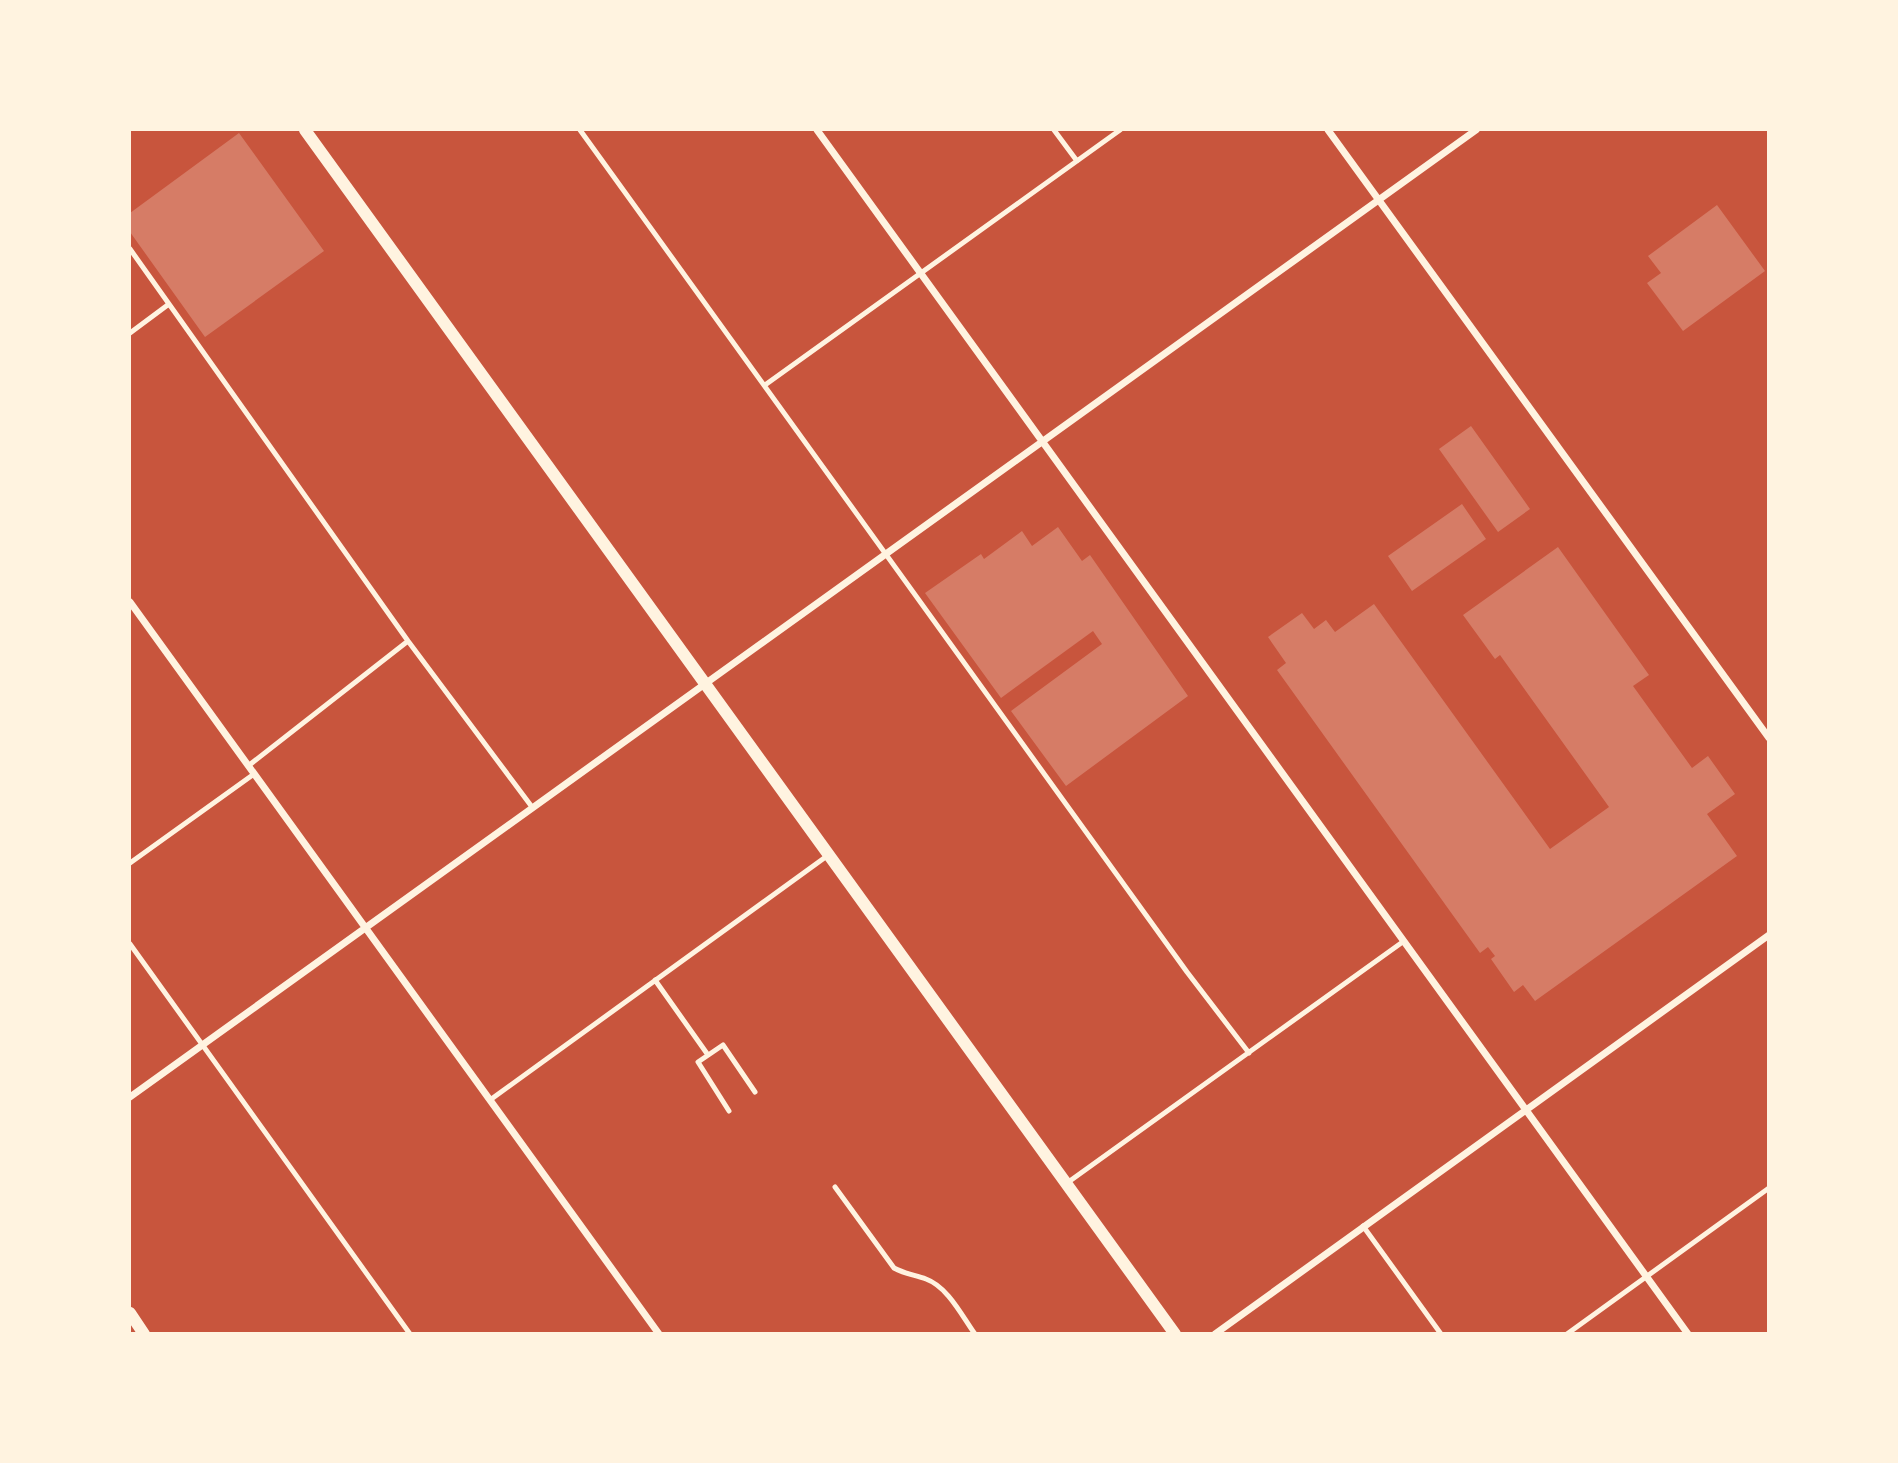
<svg xmlns="http://www.w3.org/2000/svg" width="1898" height="1463" font-family="Poppins,sans-serif">
  <style>
    .building { fill: #d67c66 }
    .lines { fill: none; stroke-linecap: round; stroke-linejoin: round }
    .service { stroke: #fff3e0; stroke-width: 5 }
    .minor { stroke: #fff3e0; stroke-width: 7 }
    .tertiary { stroke: #fff3e0; stroke-width: 12 }
  </style>
  <rect width="100%" height="100%" fill="#c8553d"/>
  <path class="building" d="M 239,133 L 324,251 L 205,337 L 130,232 L 130,213 Z
    M 1717,205 L 1765,271 L 1683,331 L 1647,283 L 1661,273 L 1648,256 Z
    M 1471,426 L 1530,509 L 1498,532 L 1439,449 Z
    M 1462,504 L 1486,539 L 1412,591 L 1388,556 Z
    M 1058,527 L 1082,561 L 1090,555 L 1188,696 L 1066,786 L 1011,711 L 1102,644 L 1093,631 L 1001,698 L 925,593 L 981,554 L 984,559 L 1022,531 L 1032,546 Z
    M 1558,547 L 1649,675 L 1633,686 L 1692,768 L 1708,756 L 1735,794 L 1707,814 L 1737,856 L 1535,1001 L 1523,985 L 1514,992 L 1491,959 L 1495,956 L 1488,947 L 1480,953 L 1277,670 L 1286,663 L 1268,637 L 1302,613 L 1314,629 L 1326,620 L 1335,632 L 1374,604 L 1550,849 L 1609,807 L 1500,655 L 1495,659 L 1463,615 Z"/>
  <g class="lines">
    <path class="service" d="M 580,130 L 1187,972 L 1249,1053
      M 1054,130 L 1077,161
      M 130,249 L 408,641 L 532,807
      M 130,333 L 169,304
      M 765,385 L 1120,130
      M 248,766 L 408,641
      M 130,863 L 254,774
      M 130,944 L 410,1334
      M 655,980 L 708,1055
      M 490,1100 L 827,856
      M 729,1111 L 698,1062 L 723,1045 L 755,1092
      M 1067,1183 L 1404,941
      M 835,1187 L 894,1268 C 905,1274 915,1275 926,1279 C 948,1287 962,1316 975,1334
      M 1363,1226 L 1441,1334
      M 1567,1334 L 1769,1188"/>
    <path class="minor" d="M 817,130 L 1688,1334
      M 1328,130 L 1769,738
      M 130,602 L 659,1334
      M 130,1097 L 1476,130
      M 1215,1334 L 1769,935"/>
    <path class="tertiary" d="M 305,130 L 1175,1334
      M 130,1313 L 144,1334"/>
  </g>
  <rect width="1898" height="1463" fill="none" stroke="#fff3e0" stroke-width="262"/>
</svg>
